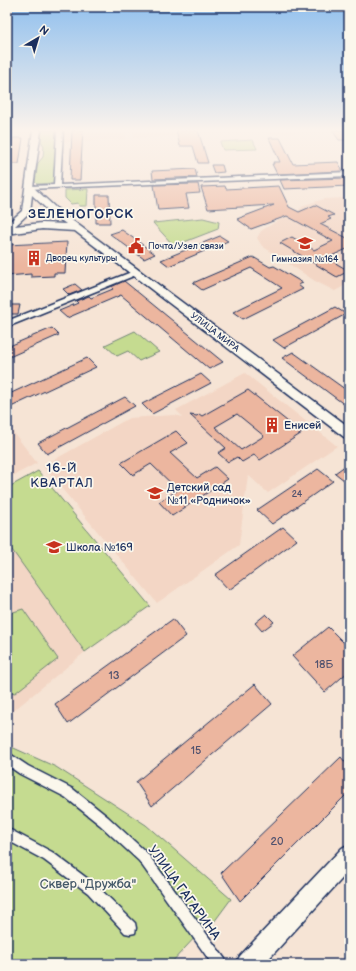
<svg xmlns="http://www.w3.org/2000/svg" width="356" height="971" font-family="'Balsamiq Sans',sans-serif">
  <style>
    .built { fill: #f3d6c5 }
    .green { fill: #c5db90; stroke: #708577 }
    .building { fill: #ecb69f; stroke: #1b2f5e; fill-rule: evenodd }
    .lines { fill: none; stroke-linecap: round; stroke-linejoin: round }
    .pedestrian-casing { stroke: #1b2f5e; stroke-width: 3 }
    .minor-casing { stroke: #1b2f5e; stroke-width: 3 }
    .tertiary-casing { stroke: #1b2f5e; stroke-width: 3 }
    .pedestrian { fill: #fbf7ec; fill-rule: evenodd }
    .minor { fill: #fbf7ec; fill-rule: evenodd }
    .tertiary { fill: #fbf7ec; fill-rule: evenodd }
    .labels { text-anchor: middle; stroke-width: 3.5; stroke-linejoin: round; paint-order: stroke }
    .far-poi-label { font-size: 9px; fill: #1b2f5e; stroke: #fbf7ec; text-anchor: start }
    .far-street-label { font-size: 9px; fill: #1b2f5e; stroke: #fbf7ec }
    .number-label { font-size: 9px; fill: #4f516e }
    .poi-label { font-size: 11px; fill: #1b2f5e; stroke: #fbf7ec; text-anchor: start }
    .near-number-label { font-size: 11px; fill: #4f516e }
    .far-district-label { font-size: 13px; font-weight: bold; letter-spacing: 1px; fill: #1b2f5e; stroke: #fbf7ec }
    .quarter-label { font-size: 13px; letter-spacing: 1px; fill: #1b2f5e; stroke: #fbf7ec }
    .near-park-label { font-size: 13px; fill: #465a6a; stroke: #fbf7ec }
    .near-street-label { font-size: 13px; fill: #1b2f5e; stroke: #fbf7ec }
  </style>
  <rect width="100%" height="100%" fill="#f6e4d5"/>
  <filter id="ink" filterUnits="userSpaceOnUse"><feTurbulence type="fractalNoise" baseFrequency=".025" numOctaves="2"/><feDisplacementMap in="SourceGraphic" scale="8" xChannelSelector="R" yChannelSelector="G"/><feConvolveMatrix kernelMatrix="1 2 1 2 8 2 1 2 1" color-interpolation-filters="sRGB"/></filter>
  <g filter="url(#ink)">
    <path class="built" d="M 64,130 L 125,130 L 126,139 L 63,142 Z
      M 133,130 L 196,130 L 198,136 L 134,138 Z
      M 265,130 L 326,130 L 327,131 L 267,134 Z
      M 345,198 L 345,211 L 349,219 L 349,283 L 335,291 L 315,281 L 262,246 L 257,238 L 261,231 L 277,221 L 299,212 L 299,210 L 304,205 L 324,199 Z
      M 245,373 L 337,446 L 268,493 L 248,475 L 239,545 L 157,603 L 43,466 L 129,418 L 174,415 L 183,417 L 176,410 Z
      M 7,424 L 37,463 L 7,479 Z
      M 38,471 L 150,606 L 85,652 L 7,716 L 7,488 Z"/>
    <path class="green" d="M 42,130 L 57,130 L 53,183 L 37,184 L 35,182 L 38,163 L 43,157 L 44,146 L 41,141 Z
      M 253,140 L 257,149 L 223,150 L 220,142 Z
      M 88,189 L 87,206 L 79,206 L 78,203 L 71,204 L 65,198 L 65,190 Z
      M 203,218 L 219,222 L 218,229 L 174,246 L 153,223 Z
      M 135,331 L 159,352 L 139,361 L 128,351 L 117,356 L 105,345 Z
      M 38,471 L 150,606 L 85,652 L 7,543 L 7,488 Z
      M 23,609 L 58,659 L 15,693 L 7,691 L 7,614 Z
      M 7,745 L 56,767 L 146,825 L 231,899 L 214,922 L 198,934 L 170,964 L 7,964 Z"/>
    <path class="building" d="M 72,130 L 83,130 L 80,180 L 70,180 Z
      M 176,130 L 198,130 L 208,163 L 198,163 L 193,146 L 180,146 Z
      M 332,130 L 344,130 L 349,137 L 349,140 L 339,140 Z
      M 13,138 L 23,138 L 19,164 L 8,164 Z
      M 269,138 L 280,138 L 293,164 L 338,162 L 343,171 L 277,174 L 272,164 L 274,164 L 273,162 L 280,162 Z
      M 211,165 L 222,165 L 224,172 L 214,173 Z
      M 195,169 L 197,177 L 153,179 L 152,171 Z
      M 348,178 L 349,186 L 284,189 L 280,180 Z
      M 198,184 L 200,193 L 186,194 L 189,208 L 158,210 L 154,185 Z
      M 225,186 L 226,189 L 279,186 L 289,207 L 299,212 L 315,205 L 334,215 L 328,217 L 331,219 L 320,224 L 349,239 L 349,248 L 327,258 L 349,271 L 337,277 L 280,243 L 292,237 L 314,250 L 333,241 L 287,216 L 251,229 L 237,219 L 274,205 L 208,209 L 201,187 Z
      M 96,195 L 109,195 L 110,223 L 96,223 Z
      M 122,230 L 140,243 L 155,254 L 144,259 L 110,234 Z
      M 220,236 L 228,241 L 169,266 L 161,260 Z
      M 67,242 L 65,273 L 54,273 L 54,276 L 31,277 L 31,274 L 7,276 L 7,245 Z
      M 253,257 L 270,267 L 274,266 L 303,283 L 298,285 L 303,289 L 243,319 L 233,312 L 282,288 L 251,268 L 202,290 L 193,283 Z
      M 124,281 L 140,294 L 223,362 L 209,369 L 121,295 L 67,318 L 59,311 L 78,303 L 76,301 L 89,296 L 91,298 L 113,289 L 111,287 Z
      M 75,284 L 82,290 L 69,295 L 63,289 Z
      M 7,305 L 20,305 L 18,314 L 7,314 Z
      M 335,307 L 346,314 L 284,348 L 273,340 Z
      M 52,328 L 59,335 L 7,358 L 7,347 Z
      M 293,352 L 349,392 L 349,408 L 282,358 Z
      M 87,358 L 96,367 L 11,407 L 7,403 L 7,395 Z
      M 201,374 L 211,383 L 152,414 L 142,404 Z
      M 248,390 L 302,433 L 260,460 L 254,455 L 242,462 L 237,457 L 228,462 L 218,453 L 226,448 L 190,415 L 197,416 L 199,414 L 202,416 ZM 237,414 L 264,436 L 241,450 L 215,427 Z
      M 125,397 L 135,406 L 47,454 L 38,443 Z
      M 176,431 L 188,443 L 170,453 L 197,478 L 215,467 L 228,479 L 172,516 L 159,502 L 178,490 L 151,464 L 133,475 L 121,463 Z
      M 349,463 L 349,484 L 335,473 Z
      M 318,469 L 333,481 L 272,524 L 257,510 Z
      M 283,527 L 297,540 L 229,590 L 215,575 Z
      M 266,614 L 274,622 L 262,631 L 255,623 Z
      M 173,619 L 186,636 L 68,724 L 55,704 Z
      M 328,627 L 349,648 L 349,671 L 325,692 L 292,656 Z
      M 255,684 L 272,704 L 152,806 L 136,782 Z
      M 341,757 L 349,767 L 349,792 L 240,901 L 221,873 Z"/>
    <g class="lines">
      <defs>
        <path id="pedestrian" d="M 7,752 L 28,766 L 73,789 L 108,817 L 147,853 L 225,959 L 227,964 L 212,964 L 139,861 L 100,825 L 65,797 L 20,774 L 7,765 Z
          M 7,828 L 52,852 L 96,885 L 135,923 L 136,928 L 135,933 L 130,934 L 125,933 L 88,893 L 44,860 L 7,840 Z"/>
        <path id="minor" d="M 57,130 L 63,130 L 60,185 L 349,172 L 349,176 L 28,189 L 27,188 L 30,186 L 54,185 Z
          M 134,271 L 140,271 L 141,273 L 7,327 L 7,321 Z"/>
        <path id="tertiary" d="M 33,130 L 41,130 L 33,187 L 57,209 L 349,427 L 349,439 L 344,437 L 75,231 L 42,229 L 7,234 L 7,224 L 22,211 ZM 32,195 L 51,213 L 66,224 L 42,223 L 15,226 L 30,212 Z
          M 349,844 L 349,871 L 264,964 L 236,964 L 240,956 L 342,848 Z"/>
      </defs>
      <use href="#pedestrian" class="pedestrian-casing"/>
      <use href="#minor" class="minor-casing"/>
      <use href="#tertiary" class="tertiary-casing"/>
      <use href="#pedestrian" class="pedestrian"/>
      <use href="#minor" class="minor"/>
      <use href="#tertiary" class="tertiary"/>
    </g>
  </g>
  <linearGradient id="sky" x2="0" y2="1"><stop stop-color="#91c0ee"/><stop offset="0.49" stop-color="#fbf3ec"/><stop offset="1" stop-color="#fbf3ec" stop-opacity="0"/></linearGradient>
  <rect width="356" height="266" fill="url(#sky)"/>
  <defs>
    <symbol id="school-bare" viewBox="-9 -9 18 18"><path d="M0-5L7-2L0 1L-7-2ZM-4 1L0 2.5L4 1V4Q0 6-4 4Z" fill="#c8321e" stroke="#fbf7ec" stroke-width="2.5" paint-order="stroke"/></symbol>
    <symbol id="civic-bare" viewBox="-9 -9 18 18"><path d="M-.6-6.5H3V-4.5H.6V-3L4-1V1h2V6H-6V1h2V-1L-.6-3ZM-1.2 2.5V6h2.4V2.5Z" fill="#c8321e" stroke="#fbf7ec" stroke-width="2.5" paint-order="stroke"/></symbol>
    <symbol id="building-bare" viewBox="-9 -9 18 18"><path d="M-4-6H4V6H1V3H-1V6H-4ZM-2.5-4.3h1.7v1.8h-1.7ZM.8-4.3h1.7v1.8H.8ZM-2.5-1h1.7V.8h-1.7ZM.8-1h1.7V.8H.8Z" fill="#c8321e" stroke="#fbf7ec" stroke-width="2.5" paint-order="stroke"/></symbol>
  </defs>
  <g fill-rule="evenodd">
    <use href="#school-bare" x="294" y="232" width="22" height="22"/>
    <use href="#civic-bare" x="125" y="235" width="22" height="22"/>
    <use href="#building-bare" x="23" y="247" width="22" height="22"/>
    <use href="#building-bare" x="261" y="414" width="22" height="22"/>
    <use href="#school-bare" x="144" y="482" width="22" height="22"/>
    <use href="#school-bare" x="43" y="536" width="22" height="22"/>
  </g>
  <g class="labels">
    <g class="far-poi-label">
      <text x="148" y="249">Почта/Узел связи</text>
      <text x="46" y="261">Дворец культуры</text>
      <text x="305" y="262" text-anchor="middle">Гимназия №164</text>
    </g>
    <g class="far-street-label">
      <text transform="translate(215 332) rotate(37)" y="3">УЛИЦА МИРА</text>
    </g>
    <g class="number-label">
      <text x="297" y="497">24</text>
    </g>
    <g class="poi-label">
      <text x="284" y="429">Енисей</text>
      <text x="167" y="491">Детский сад<tspan x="167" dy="13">№11 «Родничок»</tspan></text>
      <text x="66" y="551">Школа №169</text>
    </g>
    <g class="near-number-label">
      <text x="324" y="668">18Б</text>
      <text x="114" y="679">13</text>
      <text x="196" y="754">15</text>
      <text x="277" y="845">20</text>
    </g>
    <g class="far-district-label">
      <text x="81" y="218">ЗЕЛЕНОГОРСК</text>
    </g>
    <g class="quarter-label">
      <text x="62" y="472">16-Й<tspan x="62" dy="15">КВАРТАЛ</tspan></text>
    </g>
    <g class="near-park-label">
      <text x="88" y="888">Сквер "Дружба"</text>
    </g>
    <g class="near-street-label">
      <text transform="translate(185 892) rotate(54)" y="5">УЛИЦА ГАГАРИНА</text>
    </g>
  </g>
  <rect width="356" height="971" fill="none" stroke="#fbf7ec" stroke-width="24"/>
  <rect x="12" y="12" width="332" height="947" fill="none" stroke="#1b2f5e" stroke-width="1.5" filter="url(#ink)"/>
  <g transform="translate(38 38) rotate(38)" stroke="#fbf7ec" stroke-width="3" paint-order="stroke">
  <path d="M0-3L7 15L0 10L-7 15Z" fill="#1b2f5e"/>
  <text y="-6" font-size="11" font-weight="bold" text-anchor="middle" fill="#1b2f5e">N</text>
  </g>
</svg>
